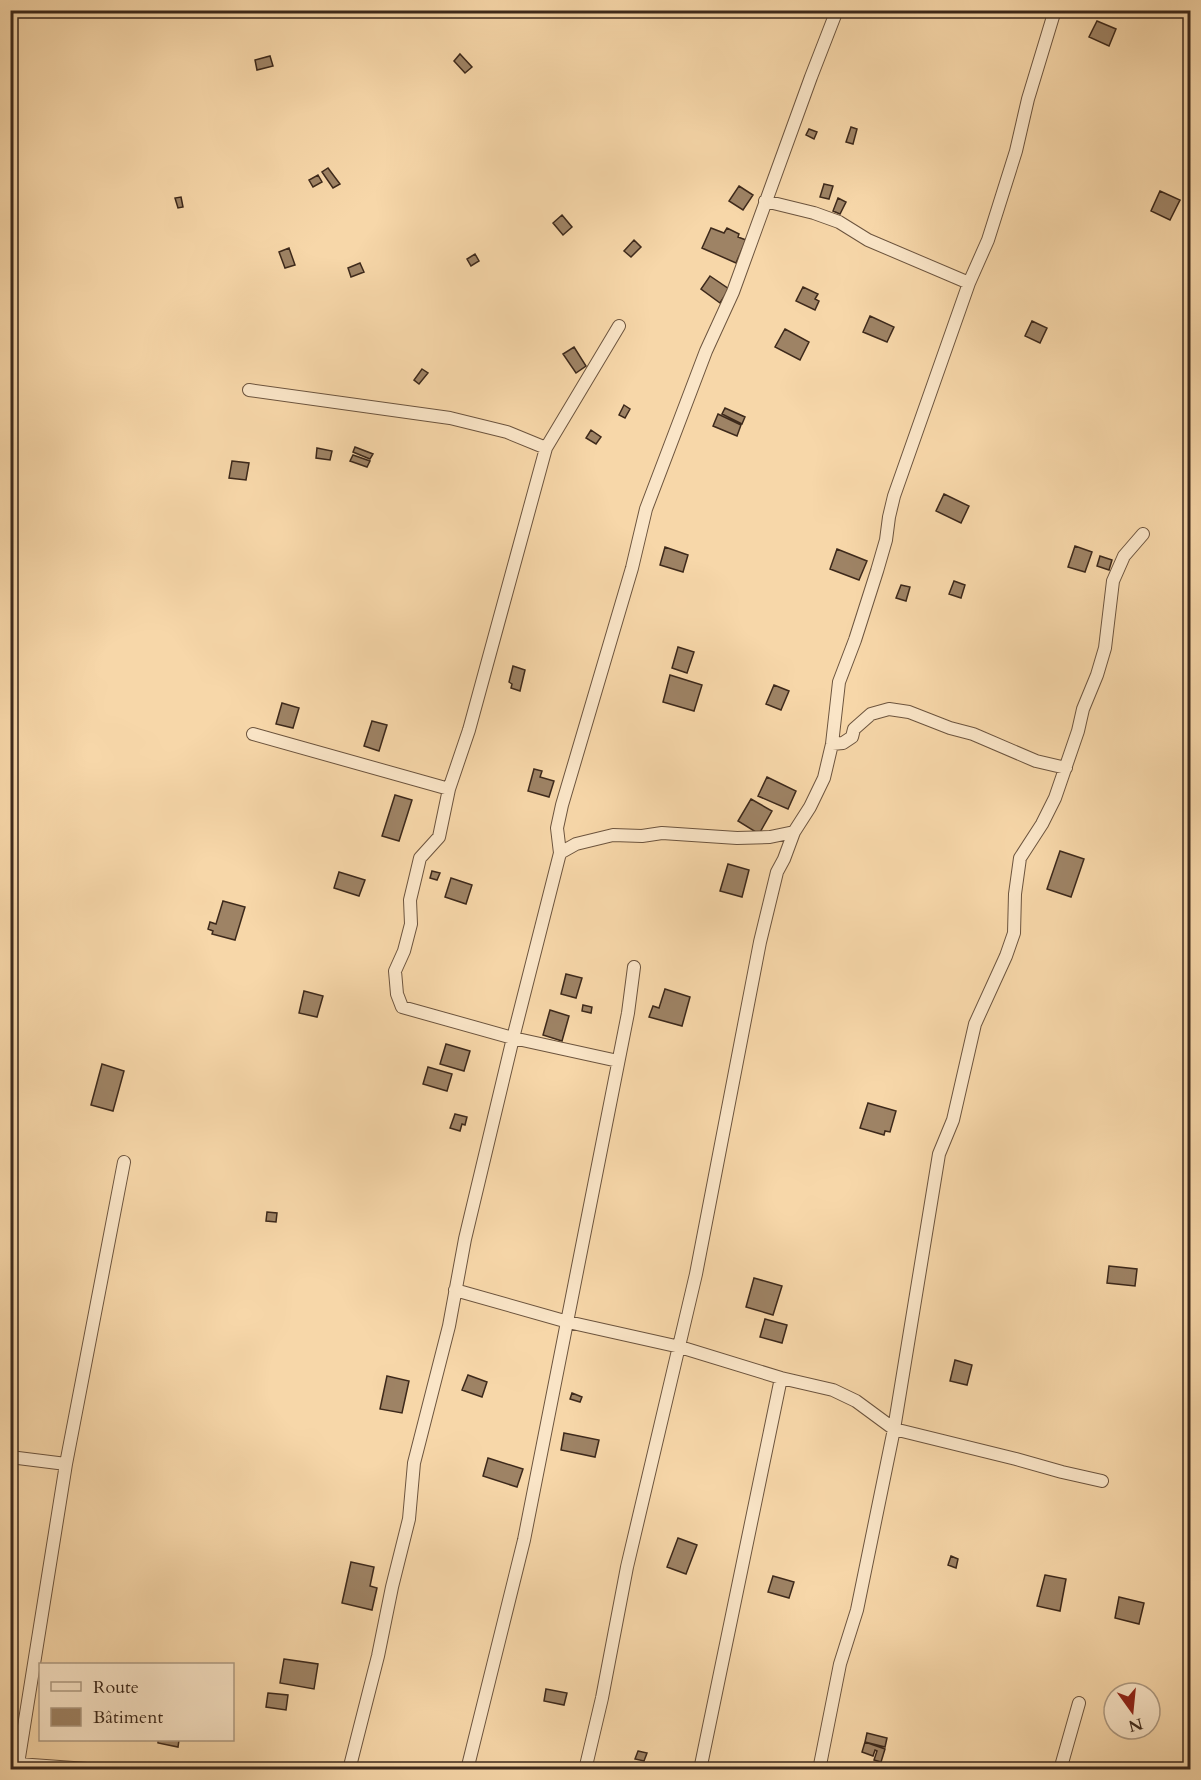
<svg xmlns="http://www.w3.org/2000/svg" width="1201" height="1780" font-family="Cardo,serif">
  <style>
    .building { fill: #9e8365; stroke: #3d291b; stroke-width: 1.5 }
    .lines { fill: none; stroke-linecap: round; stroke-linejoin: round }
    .minor-casing { stroke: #6c543e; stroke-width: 14 }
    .minor { stroke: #fae5c7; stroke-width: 12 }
  </style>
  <rect width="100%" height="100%" fill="#f7d7a9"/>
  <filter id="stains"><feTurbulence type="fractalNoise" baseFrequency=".00333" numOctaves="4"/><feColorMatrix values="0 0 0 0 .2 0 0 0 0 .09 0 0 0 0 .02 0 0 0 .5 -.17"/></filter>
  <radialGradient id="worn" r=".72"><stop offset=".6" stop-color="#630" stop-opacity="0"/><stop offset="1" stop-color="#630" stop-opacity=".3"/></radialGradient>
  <path class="building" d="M 1097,21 L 1116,29 L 1109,46 L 1089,37 Z
    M 460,54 L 472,67 L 465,73 L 454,61 Z
    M 270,56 L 273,66 L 257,70 L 255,60 Z
    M 851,127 L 857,129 L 853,144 L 846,142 Z
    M 809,129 L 817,132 L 814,139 L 806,135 Z
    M 328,168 L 340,184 L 333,188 L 322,172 Z
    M 318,175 L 322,182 L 313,187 L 309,180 Z
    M 824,184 L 833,186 L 829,199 L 820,197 Z
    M 739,186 L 753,195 L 743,210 L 729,201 Z
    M 1160,191 L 1180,200 L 1170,220 L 1151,211 Z
    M 181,197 L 183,207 L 178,208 L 175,198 Z
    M 838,198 L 846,202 L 840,214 L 833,211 Z
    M 562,215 L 572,227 L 563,235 L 553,223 Z
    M 711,228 L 724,233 L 727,228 L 739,234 L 738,237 L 746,240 L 736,263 L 702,248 Z
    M 634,240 L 641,247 L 631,257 L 624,251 Z
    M 289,248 L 295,265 L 285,268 L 279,252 Z
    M 475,254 L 479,261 L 471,266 L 467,259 Z
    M 360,263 L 364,272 L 351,277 L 348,268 Z
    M 710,276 L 729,289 L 720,303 L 701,289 Z
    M 803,287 L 818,294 L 815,299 L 819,301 L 815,310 L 796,301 Z
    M 870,316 L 894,327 L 887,342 L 863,332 Z
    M 1032,321 L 1047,328 L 1040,343 L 1025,336 Z
    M 785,329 L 809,342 L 800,360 L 775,347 Z
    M 574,347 L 586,366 L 576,373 L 563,354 Z
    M 422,369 L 428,373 L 419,384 L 414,380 Z
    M 624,405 L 630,409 L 625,418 L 619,415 Z
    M 725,408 L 745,417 L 742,424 L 722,414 Z
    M 718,414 L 741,425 L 737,436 L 713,426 Z
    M 591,430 L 601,437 L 596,444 L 586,438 Z
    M 355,447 L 373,454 L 370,459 L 353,452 Z
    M 317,448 L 332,451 L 330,460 L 316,458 Z
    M 353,455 L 370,461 L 367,467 L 350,461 Z
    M 232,461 L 249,463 L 246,480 L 229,478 Z
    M 944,494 L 969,506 L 961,523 L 936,511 Z
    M 1075,546 L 1092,552 L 1085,572 L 1068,567 Z
    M 665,547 L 688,555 L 683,572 L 660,565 Z
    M 837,549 L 867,561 L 859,580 L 830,569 Z
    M 1100,556 L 1112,560 L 1109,570 L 1097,566 Z
    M 954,581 L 965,585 L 961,598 L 949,594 Z
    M 901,585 L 910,587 L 906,601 L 896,598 Z
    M 678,647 L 694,652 L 687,673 L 672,668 Z
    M 513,666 L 525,670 L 520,691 L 511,688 L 512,684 L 509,682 Z
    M 670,675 L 702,685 L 694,711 L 663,702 Z
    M 774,685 L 789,691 L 781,710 L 766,704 Z
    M 282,703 L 299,708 L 293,728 L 276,724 Z
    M 372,721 L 387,725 L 379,751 L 364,746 Z
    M 534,769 L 542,771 L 540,777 L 554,781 L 549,797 L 528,791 Z
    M 767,777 L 796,791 L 788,809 L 758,796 Z
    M 395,795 L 412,800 L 399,841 L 382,836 Z
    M 751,799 L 772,811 L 759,834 L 738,821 Z
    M 1060,851 L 1084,859 L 1071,897 L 1047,889 Z
    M 728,864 L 749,870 L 742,897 L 720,891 Z
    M 432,871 L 440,873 L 437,880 L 430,878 Z
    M 339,872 L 365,880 L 359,896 L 334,888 Z
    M 451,878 L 472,885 L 466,904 L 445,897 Z
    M 223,901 L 245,907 L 235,940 L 212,934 L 213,931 L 208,929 L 210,922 L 216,924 Z
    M 566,974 L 582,978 L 576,998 L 561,994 Z
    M 665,989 L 690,997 L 682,1026 L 649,1017 L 653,1006 L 659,1008 Z
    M 304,991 L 323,996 L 317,1017 L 299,1013 Z
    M 583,1005 L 592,1007 L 591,1013 L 582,1011 Z
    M 550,1010 L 569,1016 L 562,1041 L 543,1035 Z
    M 446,1044 L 470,1051 L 464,1071 L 440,1064 Z
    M 102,1064 L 124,1071 L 113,1111 L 91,1105 Z
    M 428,1067 L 452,1074 L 447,1091 L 423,1084 Z
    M 868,1103 L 896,1111 L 890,1132 L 885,1131 L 884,1135 L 860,1128 Z
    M 455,1114 L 467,1117 L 465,1125 L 462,1124 L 460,1131 L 450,1128 Z
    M 267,1212 L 277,1213 L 276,1222 L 266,1221 Z
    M 1109,1266 L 1137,1269 L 1135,1286 L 1107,1283 Z
    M 754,1278 L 782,1286 L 773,1315 L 746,1307 Z
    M 765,1319 L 787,1325 L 782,1343 L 760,1337 Z
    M 955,1360 L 972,1365 L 967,1385 L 950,1381 Z
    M 468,1375 L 487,1382 L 482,1397 L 462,1390 Z
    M 387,1376 L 409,1381 L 402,1413 L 380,1409 Z
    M 572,1393 L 582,1397 L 580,1402 L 570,1399 Z
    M 564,1433 L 599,1440 L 595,1457 L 561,1450 Z
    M 488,1458 L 523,1469 L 517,1487 L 483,1476 Z
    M 678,1538 L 697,1545 L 686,1574 L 667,1567 Z
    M 951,1556 L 958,1559 L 956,1568 L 948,1565 Z
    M 351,1562 L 374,1567 L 370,1586 L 377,1588 L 372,1610 L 342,1603 Z
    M 1045,1575 L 1066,1579 L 1060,1611 L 1037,1606 Z
    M 773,1576 L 794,1582 L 789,1598 L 768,1592 Z
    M 1119,1597 L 1144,1603 L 1139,1624 L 1115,1618 Z
    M 284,1659 L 318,1664 L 314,1689 L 280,1683 Z
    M 546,1689 L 567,1693 L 564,1705 L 544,1701 Z
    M 268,1693 L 288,1695 L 286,1710 L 266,1707 Z
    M 867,1733 L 887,1738 L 885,1747 L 865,1742 Z
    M 158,1740 L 179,1740 L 178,1747 L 158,1743 Z
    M 865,1742 L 885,1749 L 881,1762 L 874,1760 L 877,1751 L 875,1750 L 873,1756 L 862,1752 Z
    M 638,1751 L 647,1753 L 644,1761 L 635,1759 Z"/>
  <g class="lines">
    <defs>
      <path id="minor" d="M 765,201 L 814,213 L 839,222 L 868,240 L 969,283
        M 249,390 L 450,418 L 507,432 L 546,448
        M 253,734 L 449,789
        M 832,744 L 843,743 L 852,737 L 854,729 L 871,714 L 889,709 L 909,712 L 950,728 L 973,734 L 1036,761 L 1066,768
        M 560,853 L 576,844 L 613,835 L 642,836 L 662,833 L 737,838 L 770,837 L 794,832
        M 618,1061 L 513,1038 L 402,1007 L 397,994 L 395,971 L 404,951 L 411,924 L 410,900 L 416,875 L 420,858 L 439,837 L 449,789 L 469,730 L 546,448 L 619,326
        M 455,1290 L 568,1322 L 680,1347 L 781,1378 L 833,1390 L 856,1401 L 894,1429 L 1016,1459 L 1062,1472 L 1102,1481
        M 10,1457 L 66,1464
        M 12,1765 L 18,1764 L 101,1770
        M 17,1770 L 66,1464 L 124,1162
        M 349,1770 L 378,1656 L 392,1587 L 409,1519 L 414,1463 L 449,1326 L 465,1239 L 513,1038 L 560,853 L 557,828 L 562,805 L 632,568 L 646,509 L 706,351 L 733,292 L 811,77 L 837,10
        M 467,1770 L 524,1540 L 628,1013 L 634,967
        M 585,1770 L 602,1698 L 627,1567 L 696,1274 L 760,942 L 777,872 L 784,859 L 794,832 L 810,807 L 824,778 L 832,744 L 839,682 L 855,640 L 877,571 L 886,540 L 889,517 L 894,496 L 969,283 L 988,240 L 1016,151 L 1028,99 L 1055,10
        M 700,1770 L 781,1378
        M 819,1770 L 840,1664 L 857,1610 L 894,1429 L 939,1154 L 953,1120 L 975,1024 L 1006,956 L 1014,933 L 1015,894 L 1020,858 L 1042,824 L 1055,798 L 1078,731 L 1083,709 L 1097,675 L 1105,648 L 1113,581 L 1124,556 L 1143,534
        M 1060,1770 L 1079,1703"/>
    </defs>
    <use href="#minor" class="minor-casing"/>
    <use href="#minor" class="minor"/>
  </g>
  <rect width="1201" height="1780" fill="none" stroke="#f7d7a9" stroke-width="36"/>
  <rect x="12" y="12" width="1177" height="1756" fill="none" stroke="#3d291b" stroke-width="3"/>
  <rect x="18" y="18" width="1165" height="1744" fill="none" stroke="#3d291b" stroke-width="1.5"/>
  <rect x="39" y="1663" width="195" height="78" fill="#fae5c7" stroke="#ae9a82" stroke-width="1.5"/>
  <rect x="51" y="1682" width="30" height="9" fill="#fae5c7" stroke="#ae9a82" stroke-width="1.5"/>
  <text x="93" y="1693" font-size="18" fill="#3d291b">Route</text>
  <rect x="51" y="1708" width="30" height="18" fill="#9e8365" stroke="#ae9a82" stroke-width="1.5"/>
  <text x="93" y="1723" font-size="18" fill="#3d291b">Bâtiment</text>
  <g transform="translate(1132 1711) rotate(165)"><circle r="28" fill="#fae5c7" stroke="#ae9a82" stroke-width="1.5"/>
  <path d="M0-4.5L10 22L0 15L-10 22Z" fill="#8f2418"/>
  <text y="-9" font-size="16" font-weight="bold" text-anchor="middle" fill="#3d291b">N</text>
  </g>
  <rect width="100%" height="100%" filter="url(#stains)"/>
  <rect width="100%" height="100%" fill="url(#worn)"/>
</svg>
